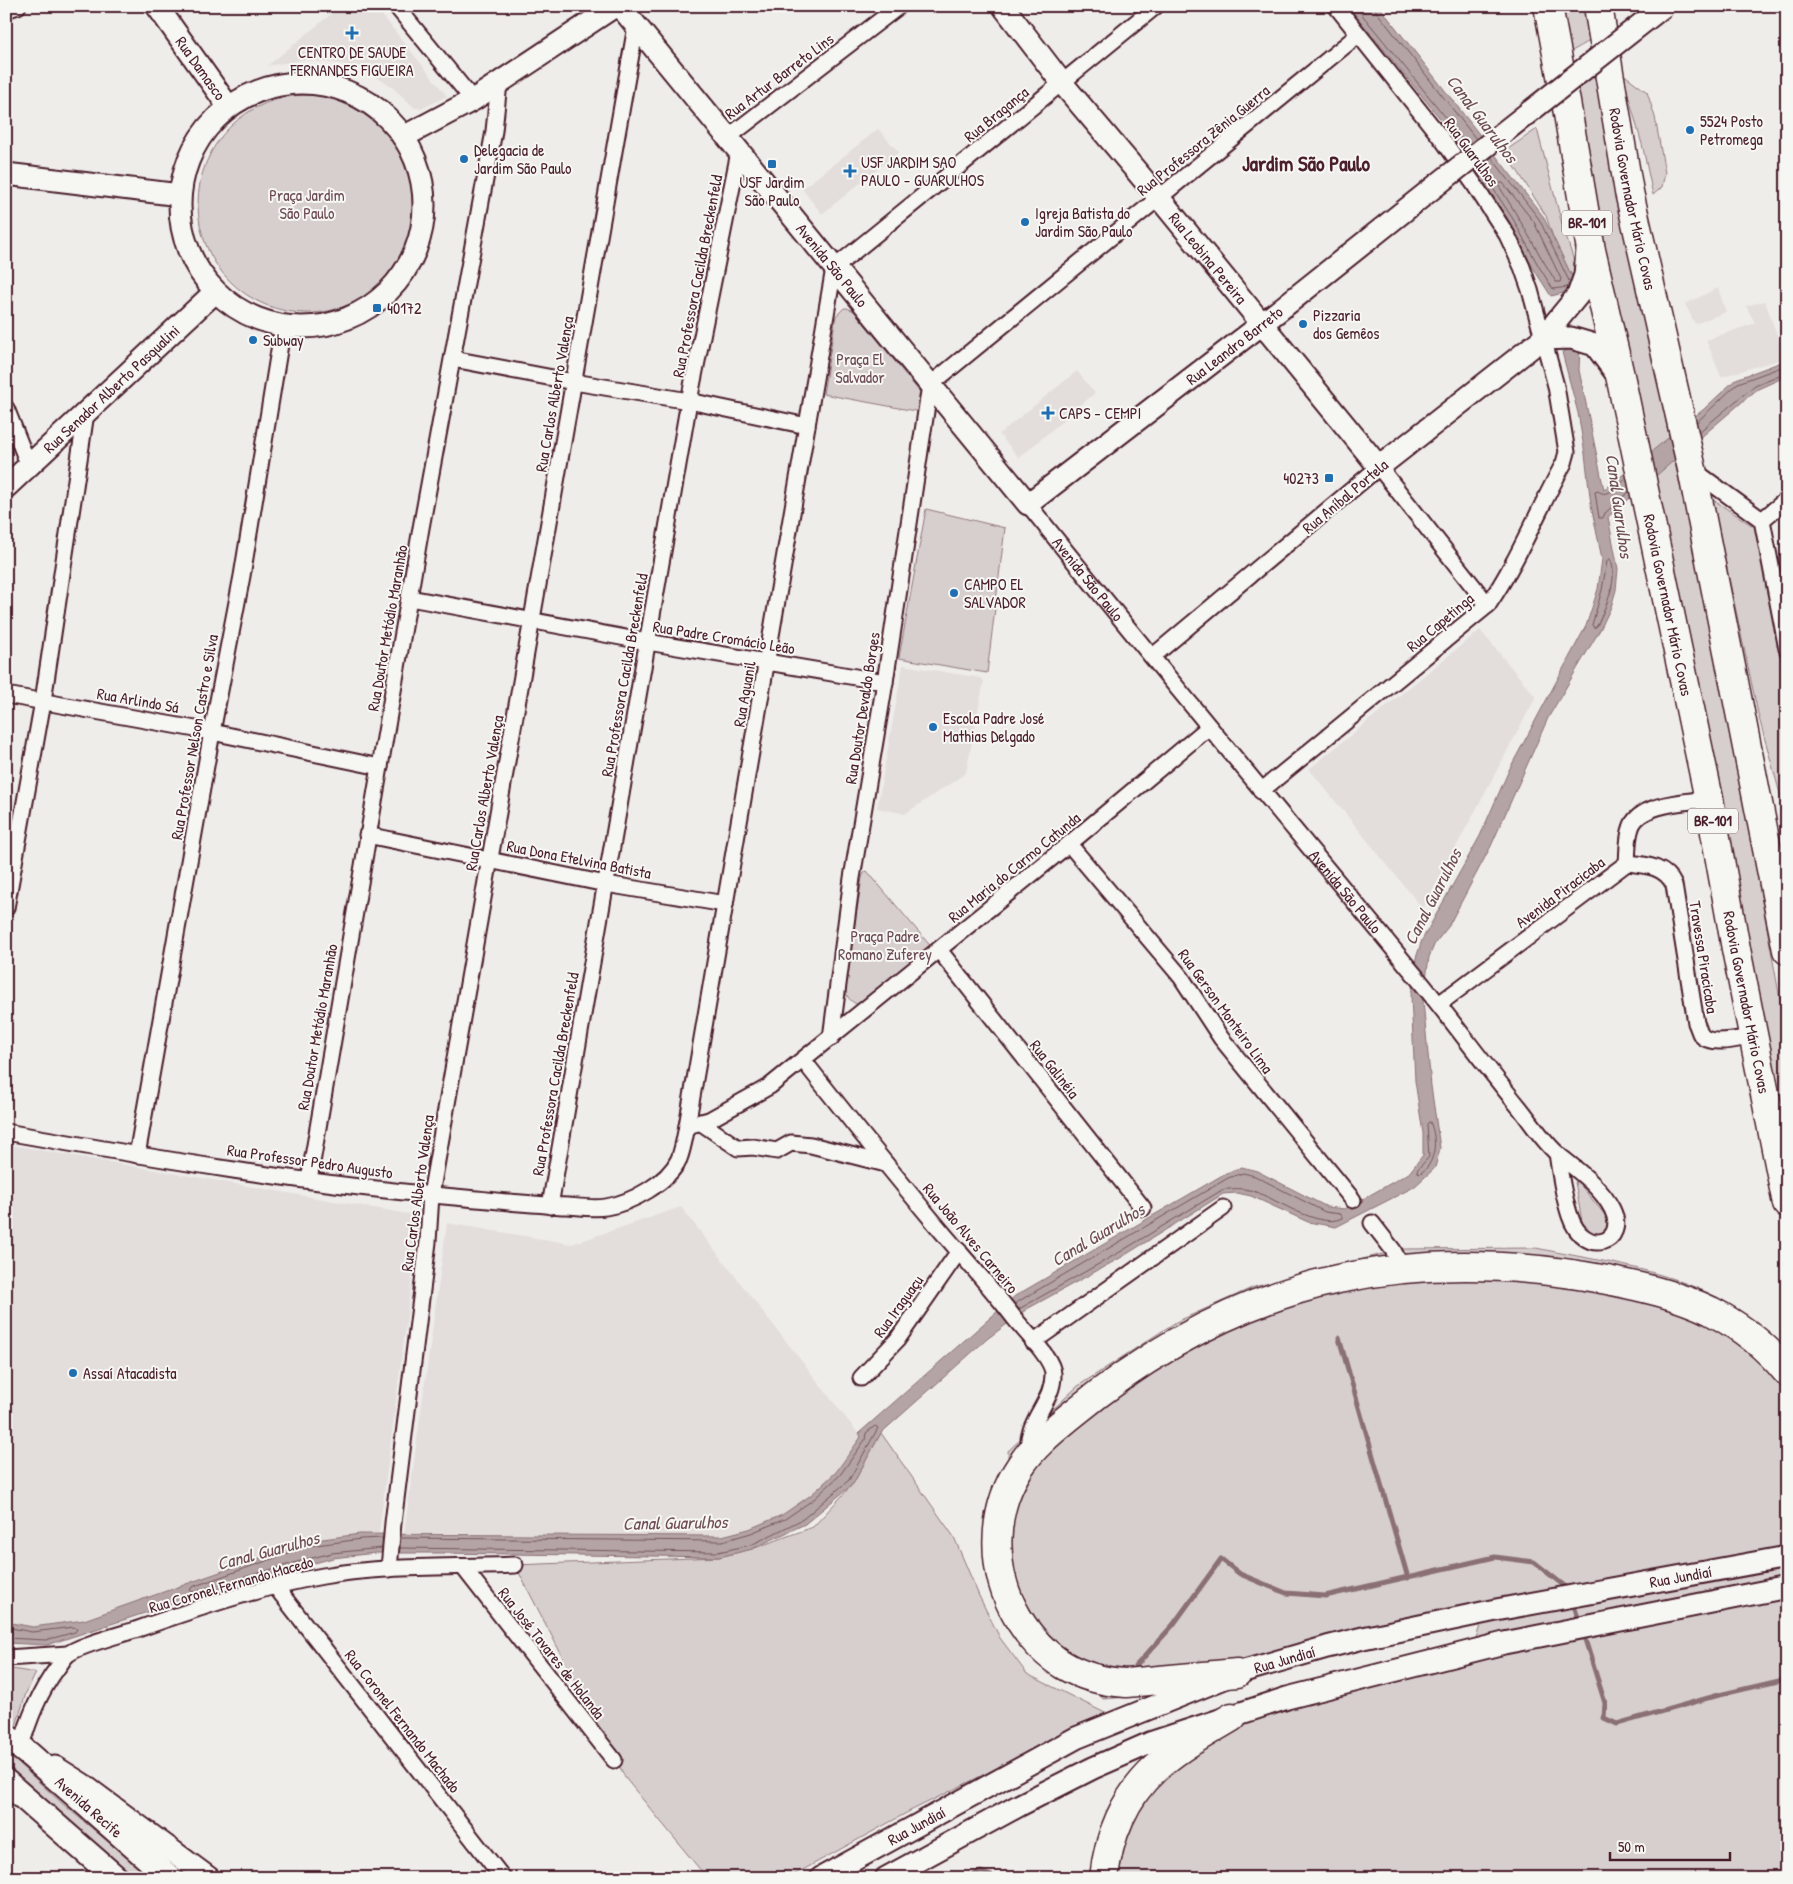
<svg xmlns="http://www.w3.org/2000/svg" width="1793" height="1884" font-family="'Patrick Hand',sans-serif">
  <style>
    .built { fill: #e3dedc }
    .green { fill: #d7cfce; stroke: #90777c }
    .water { fill: #b4a4a5; stroke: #8a6f74 }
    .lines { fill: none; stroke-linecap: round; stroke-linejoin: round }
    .shore { stroke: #74545c; stroke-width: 1 }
    .stream { stroke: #8a6f74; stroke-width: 5 }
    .street-casing { stroke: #4a1f2b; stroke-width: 19 }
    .secondary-casing { stroke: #4a1f2b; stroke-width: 25 }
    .primary-casing { stroke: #4a1f2b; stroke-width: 28 }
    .highway-casing { stroke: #4a1f2b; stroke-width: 31 }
    .street { stroke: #f6f6f2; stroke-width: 15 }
    .secondary { stroke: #f6f6f2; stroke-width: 21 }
    .primary { stroke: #f6f6f2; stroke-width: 24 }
    .highway { stroke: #f6f6f2; stroke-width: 28 }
    .secondary-bridge-casing { stroke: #4a1f2b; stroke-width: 25; stroke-linecap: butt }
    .secondary-bridge { stroke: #f6f6f2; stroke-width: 21 }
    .poi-dot { fill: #1f6fb2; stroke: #f6f6f2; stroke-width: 2 }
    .labels { text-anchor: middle; stroke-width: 4; stroke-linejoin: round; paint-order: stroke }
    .shield { fill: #f6f6f2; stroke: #7e6067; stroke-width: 1 }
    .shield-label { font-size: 15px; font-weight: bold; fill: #4a1f2b }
    .poi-label { font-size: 16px; fill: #4a1f2b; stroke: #f6f6f2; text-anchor: start }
    .street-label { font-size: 16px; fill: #4a1f2b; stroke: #f6f6f2 }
    .park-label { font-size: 16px; fill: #6d4b54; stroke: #f6f6f2 }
    .water-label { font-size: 18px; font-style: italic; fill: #6f4e56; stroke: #f6f6f2 }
    .district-label { font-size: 21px; font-weight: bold; fill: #4a1f2b; stroke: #f6f6f2 }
  </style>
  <rect width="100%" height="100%" fill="#efedea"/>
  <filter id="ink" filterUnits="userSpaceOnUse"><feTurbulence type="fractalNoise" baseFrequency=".02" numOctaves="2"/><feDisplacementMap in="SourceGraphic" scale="10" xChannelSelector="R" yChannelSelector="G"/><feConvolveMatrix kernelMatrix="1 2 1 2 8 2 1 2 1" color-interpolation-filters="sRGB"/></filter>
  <g filter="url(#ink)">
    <path class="built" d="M 341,6 L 375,6 L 447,96 L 421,109 L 415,108 L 393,88 L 383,81 L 362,70 L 341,64 L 303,60 L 267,66 Z
      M 878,129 L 899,152 L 822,214 L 802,189 Z
      M 1718,288 L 1726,312 L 1695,324 L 1685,304 Z
      M 1765,301 L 1785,358 L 1721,377 L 1706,340 L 1755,323 L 1746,306 Z
      M 1077,371 L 1095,393 L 1019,458 L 999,434 Z
      M 1480,630 L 1536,697 L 1423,909 L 1309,769 Z
      M 903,665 L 981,678 L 984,681 L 966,773 L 905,814 L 877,808 Z
      M 6,1144 L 420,1216 L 379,1533 L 360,1534 L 308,1541 L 84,1620 L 33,1627 L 6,1622 Z
      M 681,1207 L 861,1437 L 836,1472 L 811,1495 L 782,1515 L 749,1529 L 722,1536 L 404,1533 L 447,1223 L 572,1244 Z"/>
    <path class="green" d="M 1556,6 L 1587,6 L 1593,39 L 1565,55 Z
      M 1599,73 L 1668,432 L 1709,614 L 1787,1037 L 1787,1155 L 1572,90 Z
      M 1622,73 L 1647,92 L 1655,117 L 1665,173 L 1662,187 L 1653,195 L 1643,148 Z
      M198 204a109 109 0 1 1 218 0a109 109 0 1 1-218 0Z
      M 1537,129 L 1562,224 L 1578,273 L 1576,285 L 1553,237 L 1546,216 L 1505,151 Z
      M 844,308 L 847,308 L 854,311 L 927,401 L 926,413 L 823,394 L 836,316 Z
      M 1712,499 L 1756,528 L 1787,693 L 1787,819 L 1759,718 Z
      M 926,509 L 1005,528 L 987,673 L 899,658 Z
      M 867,871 L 933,949 L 860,1005 C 851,1003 845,996 845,987 L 862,878 L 864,873 Z
      M 1575,1182 L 1578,1182 L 1605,1215 L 1608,1226 L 1602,1233 L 1591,1234 L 1583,1227 Z
      M 1536,1248 C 1593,1260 1653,1267 1706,1292 C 1737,1305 1762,1329 1787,1351 L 1787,1878 L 1104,1878 L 1130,1799 L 1234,1718 L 1473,1647 L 1483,1617 L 1185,1692 L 1103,1699 L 1080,1669 L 1037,1637 L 1012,1573 L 1008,1451 L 1078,1386 L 1176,1322 L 1254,1287 L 1402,1249 Z
      M 881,1433 L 954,1537 L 979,1596 L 1000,1638 L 1027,1674 L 1107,1714 L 910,1811 L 788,1878 L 707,1878 L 626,1779 L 515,1565 L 719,1557 L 752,1549 L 813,1527 L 853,1484 Z
      M 6,1668 L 36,1673 L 26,1693 L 13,1736 L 6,1730 Z
      M 6,1752 L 64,1805 L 152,1878 L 112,1878 L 6,1781 Z"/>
    <path class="water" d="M 1348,6 L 1379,6 L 1543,216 L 1576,285 L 1577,290 L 1551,296 L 1533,268 L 1509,221 L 1448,128 Z
      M 1580,346 L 1579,370 L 1604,490 L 1704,409 L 1736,379 L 1787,360 L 1787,376 L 1758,389 L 1749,396 L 1608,517 L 1618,569 L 1616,590 L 1611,607 L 1601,628 L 1548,718 L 1491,846 L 1448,927 L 1435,943 L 1429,957 L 1423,1001 L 1431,1086 L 1440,1148 L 1435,1168 L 1414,1187 L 1336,1227 L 1308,1222 L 1251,1196 L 1237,1193 L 1223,1194 L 1122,1257 L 1027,1309 L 987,1339 L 881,1433 L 853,1484 L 805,1524 L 752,1549 L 719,1557 L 439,1553 L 375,1553 L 333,1558 L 212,1591 L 47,1645 L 6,1643 L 6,1622 L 33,1627 L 84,1620 L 308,1541 L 360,1534 L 722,1536 L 749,1529 L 782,1515 L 811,1495 L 836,1472 L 861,1437 L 859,1433 L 1015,1296 L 1226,1173 L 1242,1167 L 1257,1171 L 1327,1207 L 1345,1209 L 1409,1173 L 1423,1155 L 1423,1133 L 1415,1081 L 1411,996 L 1416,958 L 1422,940 L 1480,836 L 1509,770 L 1586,626 L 1598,589 L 1602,559 L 1591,505 L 1585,454 L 1578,413 L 1562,352 Z"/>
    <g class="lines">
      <path class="shore" d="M 1355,6 L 1452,125 L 1466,147
        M 1375,6 L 1376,11 L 1476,139
        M 1491,157 L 1539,219 L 1570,283
        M 1479,167 L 1513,219 L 1538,265 L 1553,289 L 1568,287
        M 1500,183 L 1503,183 L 1534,222 L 1561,279 L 1560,282 L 1556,282 C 1536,250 1519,217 1499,186 Z
        M 1697,422 L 1738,383 L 1787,365
        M 1699,432 L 1755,385 L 1787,372
        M 1626,479 C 1618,485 1608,499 1598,491 L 1595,492 L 1599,518 L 1603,518 L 1605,513 L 1629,492
        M 1610,559 C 1620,577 1605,609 1597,626 L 1594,628 L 1592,625 L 1602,590 L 1607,561 Z
        M 1430,1122 C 1438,1139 1436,1165 1419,1174 L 1417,1170 L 1429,1157 L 1427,1124 Z
        M 1014,1304 L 1228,1178 L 1243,1173 L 1255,1176 L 1325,1212 L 1340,1214 L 1342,1216 L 1342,1218 C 1320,1230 1275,1198 1253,1191 C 1243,1188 1232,1188 1222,1190 L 1120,1252 L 1019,1309
        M 382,1548 L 332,1553 L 304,1560 L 193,1592 L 190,1590 L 192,1587 L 309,1546 L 361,1539 L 383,1538
        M 400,1548 L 718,1552 L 751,1545 L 803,1519 L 849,1480 L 878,1428 L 875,1426 L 866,1433 L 865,1440 L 840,1475 L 814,1499 L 785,1519 L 751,1533 L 723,1541 L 400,1538
        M 6,1627 L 32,1632 L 74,1627 L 77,1629 L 75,1632 L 46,1640 L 6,1638"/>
      <path class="stream" d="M 1339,1338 L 1408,1578
        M 1572,1600 L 1580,1623
        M 1583,1633 L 1605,1703 L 1604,1718 L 1617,1724 L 1719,1695 L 1787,1679
        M 1134,1668 L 1173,1625 L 1221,1559 L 1240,1574 L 1286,1593 L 1325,1596 L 1495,1557 L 1534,1562 L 1567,1588 L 1569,1592
        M 966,1878 L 981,1872 L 997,1878"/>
      <defs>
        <g id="street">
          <path d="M 396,6 L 473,100"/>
          <path d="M 6,10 L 18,6"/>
          <path d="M 727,138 L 899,6"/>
          <path d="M 453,359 L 574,382 L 689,401 L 807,426"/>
          <path d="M 6,408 L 29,466"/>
          <path d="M 1692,469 L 1762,520"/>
          <path d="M 1787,499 L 1762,520 L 1787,649"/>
          <path id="s1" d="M 1028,504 C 1153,661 1282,814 1409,968 C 1447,1013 1481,1061 1519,1107 C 1532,1123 1544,1143 1560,1156 C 1578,1171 1601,1187 1612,1209 C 1629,1243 1584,1259 1570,1216 C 1563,1196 1560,1174 1557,1153"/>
          <path d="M 410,598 L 648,642 L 885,682"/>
          <path d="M 1152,657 L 1379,467 L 1488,605"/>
          <path d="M 6,695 L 212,732 L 380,767"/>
          <path d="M 1261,791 L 1488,605 C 1518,561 1538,510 1564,463 L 1567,452 L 1556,386 L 1530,290 L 1522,267 L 1507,235 L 1474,184 L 1442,139 L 1336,6"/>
          <path d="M 367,835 L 606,884 L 725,904"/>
          <path d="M 1069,844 L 1181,977 L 1221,1038 L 1353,1200"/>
          <path d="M 1627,863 C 1646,865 1665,866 1674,885 L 1696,1023 C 1698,1027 1699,1032 1701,1035 C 1711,1047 1741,1038 1754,1036"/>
          <path d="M 6,908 L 43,701 L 86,413"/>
          <path d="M 939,950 L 1143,1208"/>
          <path d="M 1439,1004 L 1627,863 C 1628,852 1627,839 1631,828 C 1638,803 1688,802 1709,799"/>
          <path d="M 831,1038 L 852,878 L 885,682 L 930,385 L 1358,35"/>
          <path d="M 803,1060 C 847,1116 891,1171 937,1226 C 963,1257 990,1286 1015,1319 C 1025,1332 1053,1358 1053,1374 C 1054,1403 1024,1421 1029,1452"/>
          <path d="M 700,1122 L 738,1148 L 753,1147 L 777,1151 L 791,1143 L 811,1145 L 886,1164"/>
          <path d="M 687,1126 L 709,1120 L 770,1086 L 1069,844 L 1209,727"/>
          <path d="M 6,1132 C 158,1159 312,1185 466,1198 C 500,1201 534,1205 568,1206 C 580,1207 594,1209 606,1207 C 631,1203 668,1183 679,1159 C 683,1149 685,1136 687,1126 L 834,268 L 1156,6"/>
          <path d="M 137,1155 L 212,732 L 242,576 L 283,326"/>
          <path d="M 309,1180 L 421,528 L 494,131 L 499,83"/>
          <path d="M 550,1206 L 689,401 L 739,152"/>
          <path d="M 1372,1223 L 1393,1250 L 1402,1268"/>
          <path d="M 1033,1342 L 1223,1208"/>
          <path d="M 861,1378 L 897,1340 L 959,1251"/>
          <path d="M 463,1567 L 614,1760"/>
          <path d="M 389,1569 L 393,1523 L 428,1242 L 431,1195 L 636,26"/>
          <path d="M 275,1586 L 503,1878"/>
          <path d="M 6,1658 L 68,1654"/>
          <path d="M 20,1749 C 29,1719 39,1692 58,1667 C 61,1663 64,1658 67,1655 C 76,1646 123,1634 138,1629 C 198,1608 260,1587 323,1576 C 386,1565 451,1568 515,1565"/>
        </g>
        <g id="secondary">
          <path id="s2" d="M 157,6 L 228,106"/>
          <path id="s3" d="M 620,6 L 1028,504 L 1262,324 L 1438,184"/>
          <path id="s4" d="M 1003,6 L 1062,83 L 1160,199 L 1379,467 L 1542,339 L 1578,295 L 1585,275 L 1587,250"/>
          <circle cx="302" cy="205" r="122"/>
          <path d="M 403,137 L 473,100 L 615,6"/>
          <path d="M 6,174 L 180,195"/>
          <path d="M 1542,339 L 1571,338 L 1595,345 L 1618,376"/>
          <path id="s5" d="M 6,487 L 215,292"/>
          <path d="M 55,1767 L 82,1784 L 209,1878"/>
          <path id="s6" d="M 821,1878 L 1076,1738 L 1237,1673 L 1327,1647 L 1363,1638 L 1496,1610 L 1787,1557"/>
          <path d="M 886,1878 L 1020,1805 L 1093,1768 L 1150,1743 L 1287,1698 L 1504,1643 L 1787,1587"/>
        </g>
        <g id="primary">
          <path id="s7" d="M 6,1736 L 30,1755 L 170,1878"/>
          <path d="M 6,1782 L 116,1878"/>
        </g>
        <g id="highway">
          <path id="s8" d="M 1548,6 L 1566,102 L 1591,250 L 1621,380 L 1709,799 L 1736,949 L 1787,1204"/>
          <path id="s9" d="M 1598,6 L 1629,192 L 1692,469 L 1787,950"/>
          <path d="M 1237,1673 L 1126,1683 C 1077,1680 1044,1660 1018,1618 C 990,1571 990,1511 1021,1465 C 1034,1445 1056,1428 1074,1413 C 1151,1350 1241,1300 1338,1279 C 1427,1260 1518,1263 1607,1280 C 1642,1287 1678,1295 1711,1311 C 1740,1326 1767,1347 1787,1372"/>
          <path d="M 1104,1878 C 1108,1837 1125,1796 1155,1769 C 1177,1748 1206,1733 1232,1717"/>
        </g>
      </defs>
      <use href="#street" class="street-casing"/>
      <use href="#secondary" class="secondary-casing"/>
      <use href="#primary" class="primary-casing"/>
      <use href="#highway" class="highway-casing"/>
      <use href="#street" class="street"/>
      <use href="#secondary" class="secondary"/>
      <use href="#primary" class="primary"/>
      <use href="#highway" class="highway"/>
      <defs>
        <path id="secondary-bridge" d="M 1438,184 L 1664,6"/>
      </defs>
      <use href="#secondary-bridge" class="secondary-bridge-casing"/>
      <use href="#secondary-bridge" class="secondary-bridge"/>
    </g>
  </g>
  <g class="poi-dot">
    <path d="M349.5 25.5h5v5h5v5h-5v5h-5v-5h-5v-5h5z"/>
    <circle cx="1690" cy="130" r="5"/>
    <circle cx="464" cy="159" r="5"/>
    <rect x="767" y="159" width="10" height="10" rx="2.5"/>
    <path d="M847.5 163.5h5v5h5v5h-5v5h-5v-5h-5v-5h5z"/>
    <circle cx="1025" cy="222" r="5"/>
    <rect x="372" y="303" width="10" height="10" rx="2.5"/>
    <circle cx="1303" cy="324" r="5"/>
    <circle cx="253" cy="340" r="5"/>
    <path d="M1045.5 405.5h5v5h5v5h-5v5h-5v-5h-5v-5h5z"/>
    <rect x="1324" y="473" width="10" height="10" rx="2.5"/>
    <circle cx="954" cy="593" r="5"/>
    <circle cx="933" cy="727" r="5"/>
    <circle cx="73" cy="1373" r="5"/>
  </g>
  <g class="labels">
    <g class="shield">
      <rect x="1562" y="210.5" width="50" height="25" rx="4"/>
      <rect x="1688" y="808.5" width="50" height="25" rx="4"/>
    </g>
    <g class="shield-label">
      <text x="1587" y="228">BR-101</text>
      <text x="1713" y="826">BR-101</text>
    </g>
    <g class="poi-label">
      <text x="352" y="58" text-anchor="middle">CENTRO DE SAUDE<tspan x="352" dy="18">FERNANDES FIGUEIRA</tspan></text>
      <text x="1700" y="127">5524 Posto<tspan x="1700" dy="18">Petromega</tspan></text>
      <text x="474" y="156">Delegacia de<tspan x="474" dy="18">Jardim São Paulo</tspan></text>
      <text x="861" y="168">USF JARDIM SAO<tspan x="861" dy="18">PAULO - GUARULHOS</tspan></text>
      <text x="772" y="188" text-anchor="middle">USF Jardim<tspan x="772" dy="18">São Paulo</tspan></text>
      <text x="1035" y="219">Igreja Batista do<tspan x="1035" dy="18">Jardim São Paulo</tspan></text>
      <text x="387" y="314">40172</text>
      <text x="1313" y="321">Pizzaria<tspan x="1313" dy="18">dos Gemêos</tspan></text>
      <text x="263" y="346">Subway</text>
      <text x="1059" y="419">CAPS - CEMPI</text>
      <text x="1319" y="484" text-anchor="end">40273</text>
      <text x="964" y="590">CAMPO EL<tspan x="964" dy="18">SALVADOR</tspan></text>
      <text x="943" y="724">Escola Padre José<tspan x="943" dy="18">Mathias Delgado</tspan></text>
      <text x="83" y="1379">Assaí Atacadista</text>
    </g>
    <g class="street-label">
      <text dy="6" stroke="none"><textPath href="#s2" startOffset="76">Rua Damasco</textPath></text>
      <text transform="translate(779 76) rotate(-37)" y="6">Rua Artur Barreto Lins</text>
      <text transform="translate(996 114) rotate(-39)" y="6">Rua Bragança</text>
      <text transform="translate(1203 140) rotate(-39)" y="6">Rua Professora Zênia Guerra</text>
      <text transform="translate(1472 152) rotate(54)" y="6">Rua Guarulhos</text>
      <text dy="6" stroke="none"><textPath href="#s9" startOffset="196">Rodovia Governador Mário Covas</textPath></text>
      <text dy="6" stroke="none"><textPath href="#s4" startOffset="325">Rua Leobina Pereira</textPath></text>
      <text dy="6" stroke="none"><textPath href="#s3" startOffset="335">Avenida São Paulo</textPath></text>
      <text transform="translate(697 276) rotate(-79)" y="6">Rua Professora Cacilda Breckenfeld</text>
      <text dy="6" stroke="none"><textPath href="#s3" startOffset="904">Rua Leandro Barreto</textPath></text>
      <text dy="6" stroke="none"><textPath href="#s5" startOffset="144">Rua Senador Alberto Pasqualini</textPath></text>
      <text transform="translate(554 394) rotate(-80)" y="6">Rua Carlos Alberto Valença</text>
      <text transform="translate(1345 496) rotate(-40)" y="6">Rua Aníbal Portela</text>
      <text dy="6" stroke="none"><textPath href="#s1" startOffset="96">Avenida São Paulo</textPath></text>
      <text dy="6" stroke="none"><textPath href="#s8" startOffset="611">Rodovia Governador Mário Covas</textPath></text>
      <text transform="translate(1440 622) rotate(-40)" y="6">Rua Capetinga</text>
      <text transform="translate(387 628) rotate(-80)" y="6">Rua Doutor Metódio Maranhão</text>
      <text transform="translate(724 637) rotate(9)" y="6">Rua Padre Cromácio Leão</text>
      <text transform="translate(624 675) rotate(-80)" y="6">Rua Professora Cacilda Breckenfeld</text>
      <text transform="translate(744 694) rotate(-80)" y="6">Rua Aguanil</text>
      <text transform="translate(138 700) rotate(10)" y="6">Rua Arlindo Sá</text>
      <text transform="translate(862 708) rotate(-81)" y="6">Rua Doutor Devaldo Borges</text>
      <text transform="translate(194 737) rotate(-80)" y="6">Rua Professor Nelson Castro e Silva</text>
      <text transform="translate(484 793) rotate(-80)" y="6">Rua Carlos Alberto Valença</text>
      <text transform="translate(579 859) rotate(11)" y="6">Rua Dona Etelvina Batista</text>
      <text transform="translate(1014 867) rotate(-39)" y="6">Rua Maria do Carmo Catunda</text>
      <text dy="6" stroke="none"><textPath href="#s1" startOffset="501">Avenida São Paulo</textPath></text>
      <text transform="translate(1560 892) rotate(-37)" y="6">Avenida Piracicaba</text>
      <text transform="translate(1704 957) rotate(81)" y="6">Travessa Piracicaba</text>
      <text dy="6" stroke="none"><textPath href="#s8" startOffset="1016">Rodovia Governador Mário Covas</textPath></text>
      <text transform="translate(1226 1011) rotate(54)" y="6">Rua Gerson Monteiro Lima</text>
      <text transform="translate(317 1027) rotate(-80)" y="6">Rua Doutor Metódio Maranhão</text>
      <text transform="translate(1055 1069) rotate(52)" y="6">Rua Galinéia</text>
      <text transform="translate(555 1074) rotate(-80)" y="6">Rua Professora Cacilda Breckenfeld</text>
      <text transform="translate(310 1161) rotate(8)" y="6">Rua Professor Pedro Augusto</text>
      <text transform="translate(417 1193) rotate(-82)" y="6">Rua Carlos Alberto Valença</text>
      <text transform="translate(971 1238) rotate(50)" y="6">Rua João Alves Carneiro</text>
      <text transform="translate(898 1306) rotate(-54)" y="6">Rua Iraguaçu</text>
      <text dy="6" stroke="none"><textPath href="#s6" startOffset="919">Rua Jundiaí</textPath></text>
      <text transform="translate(231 1584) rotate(-16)" y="6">Rua Coronel Fernando Macedo</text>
      <text transform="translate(552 1653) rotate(52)" y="6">Rua José Tavares de Holanda</text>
      <text dy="6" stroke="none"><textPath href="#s6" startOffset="514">Rua Jundiaí</textPath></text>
      <text transform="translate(403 1721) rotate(52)" y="6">Rua Coronel Fernando Machado</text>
      <text dy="6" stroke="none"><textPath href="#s7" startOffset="109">Avenida Recife</textPath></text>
      <text dy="6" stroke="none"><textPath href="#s6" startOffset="109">Rua Jundiaí</textPath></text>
    </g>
    <g class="park-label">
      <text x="307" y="201">Praça Jardim<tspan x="307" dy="18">São Paulo</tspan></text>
      <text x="860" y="365">Praça El<tspan x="860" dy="18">Salvador</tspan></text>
      <text x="885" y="942">Praça Padre<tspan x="885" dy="18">Romano Zuferey</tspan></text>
    </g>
    <g class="water-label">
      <text transform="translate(1482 119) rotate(53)" y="6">Canal Guarulhos</text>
      <text transform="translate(1619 506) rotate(82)" y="6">Canal Guarulhos</text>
      <text transform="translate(1433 897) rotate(-63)" y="6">Canal Guarulhos</text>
      <text transform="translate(1098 1235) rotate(-31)" y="6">Canal Guarulhos</text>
      <text transform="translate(675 1523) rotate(-1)" y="6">Canal Guarulhos</text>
      <text transform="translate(268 1551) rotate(-15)" y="6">Canal Guarulhos</text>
    </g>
    <g class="district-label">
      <text x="1306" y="171">Jardim São Paulo</text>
    </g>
  </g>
  <rect width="1793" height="1884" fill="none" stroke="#f6f6f2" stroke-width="25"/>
  <rect x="12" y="12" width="1768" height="1859" fill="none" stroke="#4a1f2b" stroke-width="2" filter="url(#ink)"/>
  <path d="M1610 1852v8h120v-8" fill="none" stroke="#4a1f2b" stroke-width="2.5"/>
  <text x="1618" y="1852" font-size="15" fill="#4a1f2b" stroke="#f6f6f2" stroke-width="4" paint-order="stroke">50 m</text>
</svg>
